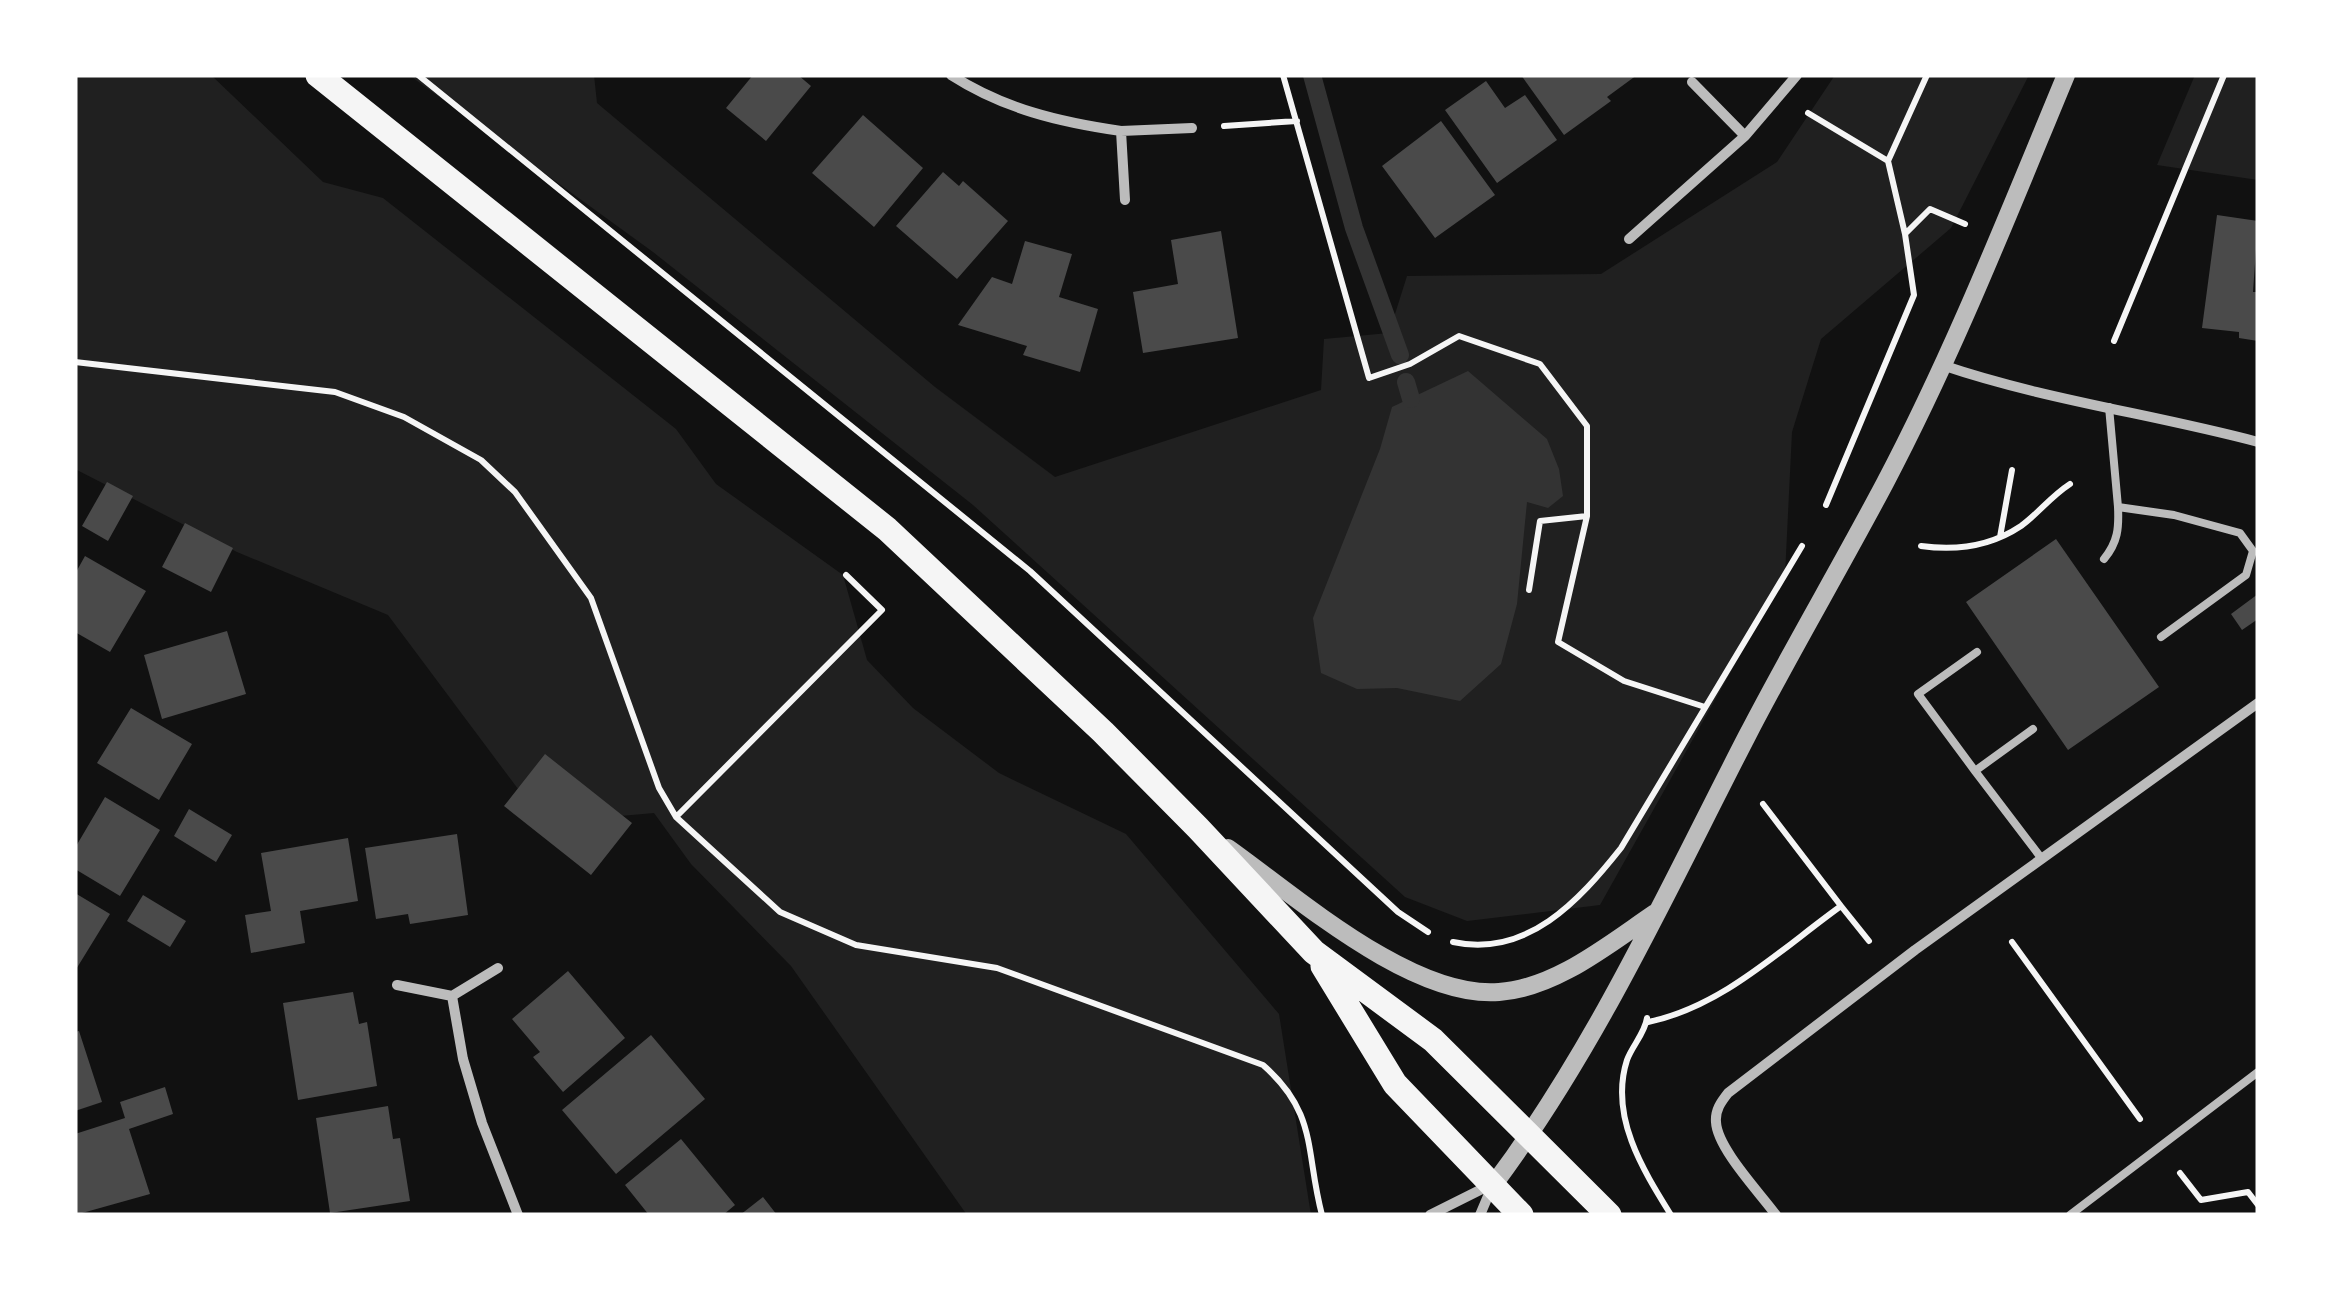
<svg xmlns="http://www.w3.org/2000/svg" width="2333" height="1290" font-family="'Open Sans',sans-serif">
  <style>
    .green { fill: #202020 }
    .water { fill: #333 }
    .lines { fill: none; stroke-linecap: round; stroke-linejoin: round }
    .stream { stroke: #333; stroke-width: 18 }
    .building { fill: #4a4a4a }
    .path { stroke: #f5f5f5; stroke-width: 6 }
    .service { stroke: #bcbcbc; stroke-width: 8 }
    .minor { stroke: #bcbcbc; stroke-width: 10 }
    .tertiary { stroke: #bcbcbc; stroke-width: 18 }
    .primary { stroke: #f5f5f5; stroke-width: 25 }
  </style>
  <rect width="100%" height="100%" fill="#111"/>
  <path class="green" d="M 75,75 L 211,75 L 323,182 L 383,198 L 676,429 L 716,484 L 843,575 L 867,660 L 913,708 L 999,773 L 1126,834 L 1279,1014 L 1311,1215 L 967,1215 L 791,966 L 691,864 L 654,813 L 564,821 L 524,797 L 388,615 L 237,552 L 75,469 Z
    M 409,75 L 594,75 L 597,103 L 935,387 L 1055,477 L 1321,390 L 1324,339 L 1389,333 L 1407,276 L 1601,274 L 1777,162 L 1835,75 L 2029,75 L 1951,228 L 1821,339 L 1792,432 L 1785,575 L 1600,905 L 1467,921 L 1405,897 L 973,505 L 653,252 Z
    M 2195,75 L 2258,75 L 2258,180 L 2157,165 Z"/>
  <path class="water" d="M 1468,371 L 1547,439 L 1559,469 L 1563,496 L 1548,508 L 1527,502 L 1517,604 L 1501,664 L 1460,701 L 1397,688 L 1357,689 L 1321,673 L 1313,618 L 1380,449 L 1392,407 Z"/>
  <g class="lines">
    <path class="stream" d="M 1312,75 L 1354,228 L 1400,355
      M 1406,382 L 1411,399"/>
  </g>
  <path class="building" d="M 753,75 L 798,75 L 811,86 L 766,141 L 726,108 Z
    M 1521,75 L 1637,75 L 1607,97 L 1611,101 L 1564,135 Z
    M 1486,81 L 1505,108 L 1525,95 L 1557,140 L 1497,183 L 1445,110 Z
    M 863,115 L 923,168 L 874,227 L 812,173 Z
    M 1441,121 L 1495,195 L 1435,238 L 1382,166 Z
    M 943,172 L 959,186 L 963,181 L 1008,221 L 957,279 L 896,226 Z
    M 2217,215 L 2258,221 L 2253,292 L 2258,292 L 2258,341 L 2239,338 L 2239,332 L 2202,328 Z
    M 1221,231 L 1238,338 L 1143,353 L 1133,292 L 1178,284 L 1171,240 Z
    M 1025,241 L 1072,254 L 1059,297 L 1098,309 L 1080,372 L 1023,355 L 1027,346 L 958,325 L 992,277 L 1012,284 Z
    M 107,482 L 133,496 L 108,541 L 82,526 Z
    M 185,523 L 233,548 L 211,592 L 162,567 Z
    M 2056,539 L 2159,687 L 2068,750 L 1966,602 Z
    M 85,556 L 146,591 L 110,652 L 75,632 L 75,574 Z
    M 2258,594 L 2258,619 L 2242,630 L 2231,614 Z
    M 227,631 L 246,694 L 162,719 L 144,655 Z
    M 131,708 L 192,744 L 159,800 L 97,763 Z
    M 545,754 L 632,823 L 591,875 L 504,806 Z
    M 105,797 L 160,830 L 120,896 L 75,869 L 75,848 Z
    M 189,809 L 232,835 L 216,862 L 174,836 Z
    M 457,834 L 468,915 L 410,924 L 408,914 L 376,919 L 365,848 Z
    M 348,838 L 358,901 L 300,911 L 305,943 L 251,953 L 245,915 L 271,911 L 261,853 Z
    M 75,893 L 110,914 L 75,971 Z
    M 143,895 L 186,921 L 170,947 L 127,921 Z
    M 568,971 L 625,1038 L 563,1092 L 533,1057 L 540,1052 L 512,1019 Z
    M 353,992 L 359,1024 L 367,1022 L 377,1086 L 298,1100 L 283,1003 Z
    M 79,1031 L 102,1102 L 75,1111 L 75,1032 Z
    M 651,1035 L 705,1099 L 616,1174 L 562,1110 Z
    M 165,1087 L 173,1114 L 129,1129 L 150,1194 L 75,1215 L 75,1134 L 125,1118 L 120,1102 Z
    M 388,1106 L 393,1139 L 400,1138 L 410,1201 L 330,1213 L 316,1118 Z
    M 681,1139 L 735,1205 L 723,1215 L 649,1215 L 625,1185 Z
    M 763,1197 L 777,1215 L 740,1215 Z"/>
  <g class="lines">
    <path class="path" d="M 418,75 L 1030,571 L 1398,912 L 1428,932
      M 1283,75 L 1369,378 L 1410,364 L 1459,336 L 1540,364 L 1587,426 L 1587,516 L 1558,642 L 1624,681 L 1705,707
      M 1808,113 L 1888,161
      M 1224,126 L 1297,121
      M 1906,233 L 1930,209 L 1965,224
      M 2114,341 L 2224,75
      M 75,362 L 335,392 L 404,417 L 481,460 L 515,492 L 591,598 L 659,788 L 676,817 L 780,912 L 856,945 L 997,968 L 1263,1065 C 1318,1113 1305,1151 1322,1215
      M 1826,505 L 1914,295 L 1905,234 L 1888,161 L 1927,75
      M 2000,537 L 2012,470
      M 1921,546 C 1956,551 1991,546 2021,526 C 2039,513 2050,497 2070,484
      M 1529,590 L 1540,521 L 1587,516
      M 1763,804 L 1841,906
      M 676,817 L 882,610 L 846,575
      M 1453,942 C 1527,958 1579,901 1621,848 L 1802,546
      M 2012,942 L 2140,1119
      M 1647,1018 C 1645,1033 1632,1046 1627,1060 C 1609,1116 1643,1170 1671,1215
      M 1648,1022 C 1722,1007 1781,949 1841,906 L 1869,941
      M 2180,1173 L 2201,1200 L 2248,1192 L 2258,1205"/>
    <path class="service" d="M 2109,407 L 2118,507 L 2174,515 L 2240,533 L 2253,551 L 2246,575 L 2161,637
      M 2104,559 C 2118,542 2119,528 2118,507
      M 2033,729 L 1975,771 L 2042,859
      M 1975,771 L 1918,694 L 1977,652
      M 2070,1215 L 2258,1072"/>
    <path class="minor" d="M 951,75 C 1004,109 1059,122 1121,131
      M 1745,136 L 1797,75
      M 1125,200 L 1121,131 L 1192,128
      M 1629,239 L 1745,136 L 1692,82
      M 1942,365 C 2045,400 2153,414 2258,442
      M 397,985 L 452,996 L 498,968
      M 452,996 L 463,1059 L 482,1123 L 518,1215
      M 1430,1215 L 1488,1186
      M 1480,1215 L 1491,1189
      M 1776,1215 C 1760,1193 1717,1148 1716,1122 C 1715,1110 1721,1102 1728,1093 L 1915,950 L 2258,703"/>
    <path class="tertiary" d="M 1228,848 C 1297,897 1412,999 1499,992 C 1556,988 1609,944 1655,913
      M 1494,1184 C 1597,1046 1668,889 1747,736 C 1791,651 1840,568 1885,483 C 1954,352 2009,212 2066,75"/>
    <path class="primary" d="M 318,75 L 887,529 L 1103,732 L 1198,828 L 1314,952 L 1433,1040 L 1609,1215
      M 1323,966 L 1395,1084 L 1521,1215"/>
  </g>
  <rect width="2333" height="1290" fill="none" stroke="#ffffff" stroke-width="155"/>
</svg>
